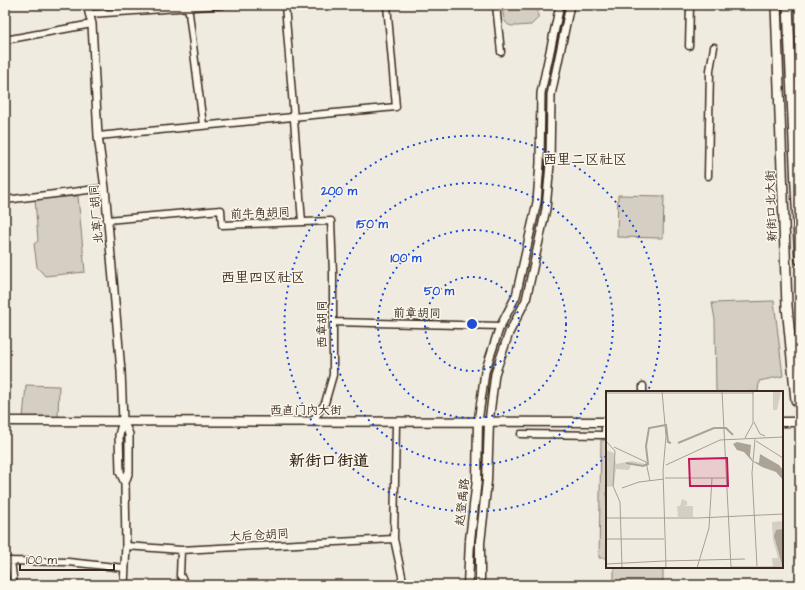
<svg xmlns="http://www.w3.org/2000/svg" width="805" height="590" font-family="'Architects Daughter','LXGW WenKai TC',sans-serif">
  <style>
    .green { fill: #d5cec3; stroke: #887c70 }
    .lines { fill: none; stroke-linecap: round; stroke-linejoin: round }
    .minor-casing { stroke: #3b2a1e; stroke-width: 9 }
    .tertiary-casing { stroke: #3b2a1e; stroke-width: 10 }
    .secondary-casing { stroke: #3b2a1e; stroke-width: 11 }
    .primary-casing { stroke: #3b2a1e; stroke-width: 12 }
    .minor { stroke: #fbf7ec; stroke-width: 6 }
    .tertiary { stroke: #fbf7ec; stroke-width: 7 }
    .secondary { stroke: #fbf7ec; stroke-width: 8 }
    .primary { stroke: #fbf7ec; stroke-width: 9 }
    .ring { fill: none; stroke: #1d4ed8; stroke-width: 2; stroke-dasharray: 2 4 }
    .labels { text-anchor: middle; stroke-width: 3; stroke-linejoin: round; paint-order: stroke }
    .street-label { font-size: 12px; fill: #3b2a1e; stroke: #fbf7ec }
    .quarter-label { font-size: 14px; fill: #3b2a1e; stroke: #fbf7ec }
    .district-label { font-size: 16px; font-weight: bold; fill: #3b2a1e; stroke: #fbf7ec }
    .inset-river { fill: none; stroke: #aca397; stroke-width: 2 }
    .inset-road { fill: none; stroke: #a89e92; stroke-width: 1 }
    .view { fill: #c2185b; fill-opacity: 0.15; stroke: #c2185b; stroke-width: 2 }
    .inset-edge { fill: none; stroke: #3b2a1e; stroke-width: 2 }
    .centre { fill: #1d4ed8; stroke: #fbf7ec; stroke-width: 2 }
    .ring-label { font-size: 12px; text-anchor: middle; font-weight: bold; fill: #1d4ed8; stroke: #fbf7ec; stroke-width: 3; stroke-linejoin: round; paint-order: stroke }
  </style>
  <rect width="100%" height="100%" fill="#f0ebe0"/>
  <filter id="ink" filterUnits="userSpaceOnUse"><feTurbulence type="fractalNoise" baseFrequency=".025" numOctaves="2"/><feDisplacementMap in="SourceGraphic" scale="8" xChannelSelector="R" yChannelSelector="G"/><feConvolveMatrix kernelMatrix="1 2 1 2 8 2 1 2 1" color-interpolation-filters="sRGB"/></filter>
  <g filter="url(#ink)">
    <path class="green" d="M 502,5 L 538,5 L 538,18 L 531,25 C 509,26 504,31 502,5 Z
      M 618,195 L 664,196 L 663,238 L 617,237 Z
      M 78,196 L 85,272 L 45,276 L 37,267 L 34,244 L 38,241 L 35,199 Z
      M 774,301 L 783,376 L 759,381 L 758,392 L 716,392 L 715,320 L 712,303 Z
      M 26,385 L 59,386 L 58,419 L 23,418 Z
      M 601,440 L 607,440 L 607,558 L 599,558 Z
      M 614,567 L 663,567 L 663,585 L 614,585 Z"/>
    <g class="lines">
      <defs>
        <path id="minor" d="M 188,5 L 203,125
          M 285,5 L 302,222
          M 496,5 L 501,52
          M 90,14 L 223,5
          M 5,40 L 92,24
          M 689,46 L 690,5
          M 98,136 L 396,107 L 387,5
          M 708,176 L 710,70 L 714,47
          M 5,200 L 105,188
          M 107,220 L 221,210 L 222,225 L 331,221 L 333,274 L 333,375 L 325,403 L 312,422
          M 333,322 L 501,326
          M 643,392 L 643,386
          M 396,422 L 394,539 L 402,576 L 402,585
          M 521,434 L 605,435 L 605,422
          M 126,546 L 181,550 L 394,539
          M 181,550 L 180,575 L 186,585
          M 5,561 L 68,562 L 125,568
          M 11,561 L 14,585"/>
        <path id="tertiary" d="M 87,5 L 92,24 L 98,136 L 105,188 L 121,371 L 123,421 L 119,435 L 120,472 L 125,483 L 126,546 L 124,585
          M 123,421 L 129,434 L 129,471 L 125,483
          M 478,422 L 485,372 L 499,329 L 516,296 L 537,202 L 540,163 L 541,93 L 560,5
          M 489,422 L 495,374 L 509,333 L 526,300 L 546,209 L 550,164 L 551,95 L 570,5"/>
        <path id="secondary" d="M 5,421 L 607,422
          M 782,422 L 800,422
          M 468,585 L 470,540 L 477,480 L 478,422
          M 480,585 L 480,543 L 487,481 L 489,422"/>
        <path id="primary" d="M 776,5 L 787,306 L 796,400 L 800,404
          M 788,5 L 796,186 L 800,260"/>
      </defs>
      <use href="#minor" class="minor-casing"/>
      <use href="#tertiary" class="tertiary-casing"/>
      <use href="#secondary" class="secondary-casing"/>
      <use href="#primary" class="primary-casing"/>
      <use href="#minor" class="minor"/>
      <use href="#tertiary" class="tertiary"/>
      <use href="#secondary" class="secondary"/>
      <use href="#primary" class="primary"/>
    </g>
  </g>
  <g class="ring">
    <circle cx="472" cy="324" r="47"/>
    <circle cx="472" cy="324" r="94"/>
    <circle cx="472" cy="324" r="141"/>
    <path d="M606 456A188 188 0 1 1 648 391"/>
  </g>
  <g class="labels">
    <g class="street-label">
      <text transform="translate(771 206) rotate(-92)" y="4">新街口北大街</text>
      <text transform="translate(260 213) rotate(-2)" y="4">前牛角胡同</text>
      <text transform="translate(96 214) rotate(-95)" y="4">北草厂胡同</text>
      <text transform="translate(417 313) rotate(1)" y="4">前章胡同</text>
      <text transform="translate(322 324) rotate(-90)" y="4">西章胡同</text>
      <text x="306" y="414">西直门内大街</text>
      <text transform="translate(462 502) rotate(-84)" y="4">赵登禹路</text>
      <text transform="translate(259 535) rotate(-3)" y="4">大后仓胡同</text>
    </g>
    <g class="quarter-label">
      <text x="585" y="164">西里二区社区</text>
      <text x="263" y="282">西里四区社区</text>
    </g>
    <g class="district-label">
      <text x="329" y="466">新街口街道</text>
    </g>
  </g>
  <g transform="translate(606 391)">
    <rect width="177" height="177" fill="#f0ebe0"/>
    <path d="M 163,0 L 175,0 L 171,19 L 167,19 L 167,1 ZM 0,59 L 8,62 L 10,73 L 26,70 L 40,73 L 41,75 L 25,74 L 23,79 L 10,78 L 8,95 L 0,96 ZM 76,108 L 81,110 L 81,114 L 78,115 L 87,115 L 87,126 L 72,126 L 71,115 L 74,115 ZM 177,130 L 177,175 L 167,176 L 166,167 L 172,167 L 167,149 L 166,131 Z" fill="#d5cec3"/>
    <path d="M 131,51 L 145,54 L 144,65 L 147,70 L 153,72 L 154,63 L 173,74 L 177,79 L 177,89 L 170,81 L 156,76 L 146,70 L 138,61 L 131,59 L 127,53 ZM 177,138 L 177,177 L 168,145 L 170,139 Z" fill="#aca397"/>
    <path class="inset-river" d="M 72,52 L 108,37 L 120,37 L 127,44M 20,72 L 37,75 L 42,73 L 40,55 L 43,37 L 60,34 L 62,51 L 65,52"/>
    <path class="inset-road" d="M 56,0 L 60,45 L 57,80 L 60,177M 116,0 L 125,176M 0,2 L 148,2M 148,31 L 154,43 L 159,45M 139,47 L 147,32 L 147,0M 149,48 L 146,82 L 151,175M 0,50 L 9,60 L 7,95 L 14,111 L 16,177M 150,50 L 177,67M 8,56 L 40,71 L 44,90M 60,74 L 114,49 L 177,46M 59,87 L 122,87M 16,97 L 33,91 L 58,88M 0,127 L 92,127 L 177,123M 0,148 L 58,148M 58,170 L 139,168M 0,173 L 58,170M 125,176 L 177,176M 91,177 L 103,137 L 106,87"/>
    <path class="view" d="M 121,67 L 122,95 L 84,95 L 83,68 Z"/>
    <rect width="177" height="177" class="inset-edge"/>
  </g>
  <circle cx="472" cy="324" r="6" class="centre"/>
  <g class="ring-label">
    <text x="339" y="195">200 m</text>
    <text x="372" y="228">150 m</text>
    <text x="406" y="262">100 m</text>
    <text x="439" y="295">50 m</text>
  </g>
  <rect width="805" height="590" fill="none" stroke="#fbf7ec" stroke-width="20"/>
  <rect x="10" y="10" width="785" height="570" fill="none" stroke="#3b2a1e" stroke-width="1.5" filter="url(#ink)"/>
  <path d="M20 564v6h94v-6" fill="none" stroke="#3b2a1e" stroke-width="2"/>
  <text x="26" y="564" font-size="12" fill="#3b2a1e" stroke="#fbf7ec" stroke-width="3" paint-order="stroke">100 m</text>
</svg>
